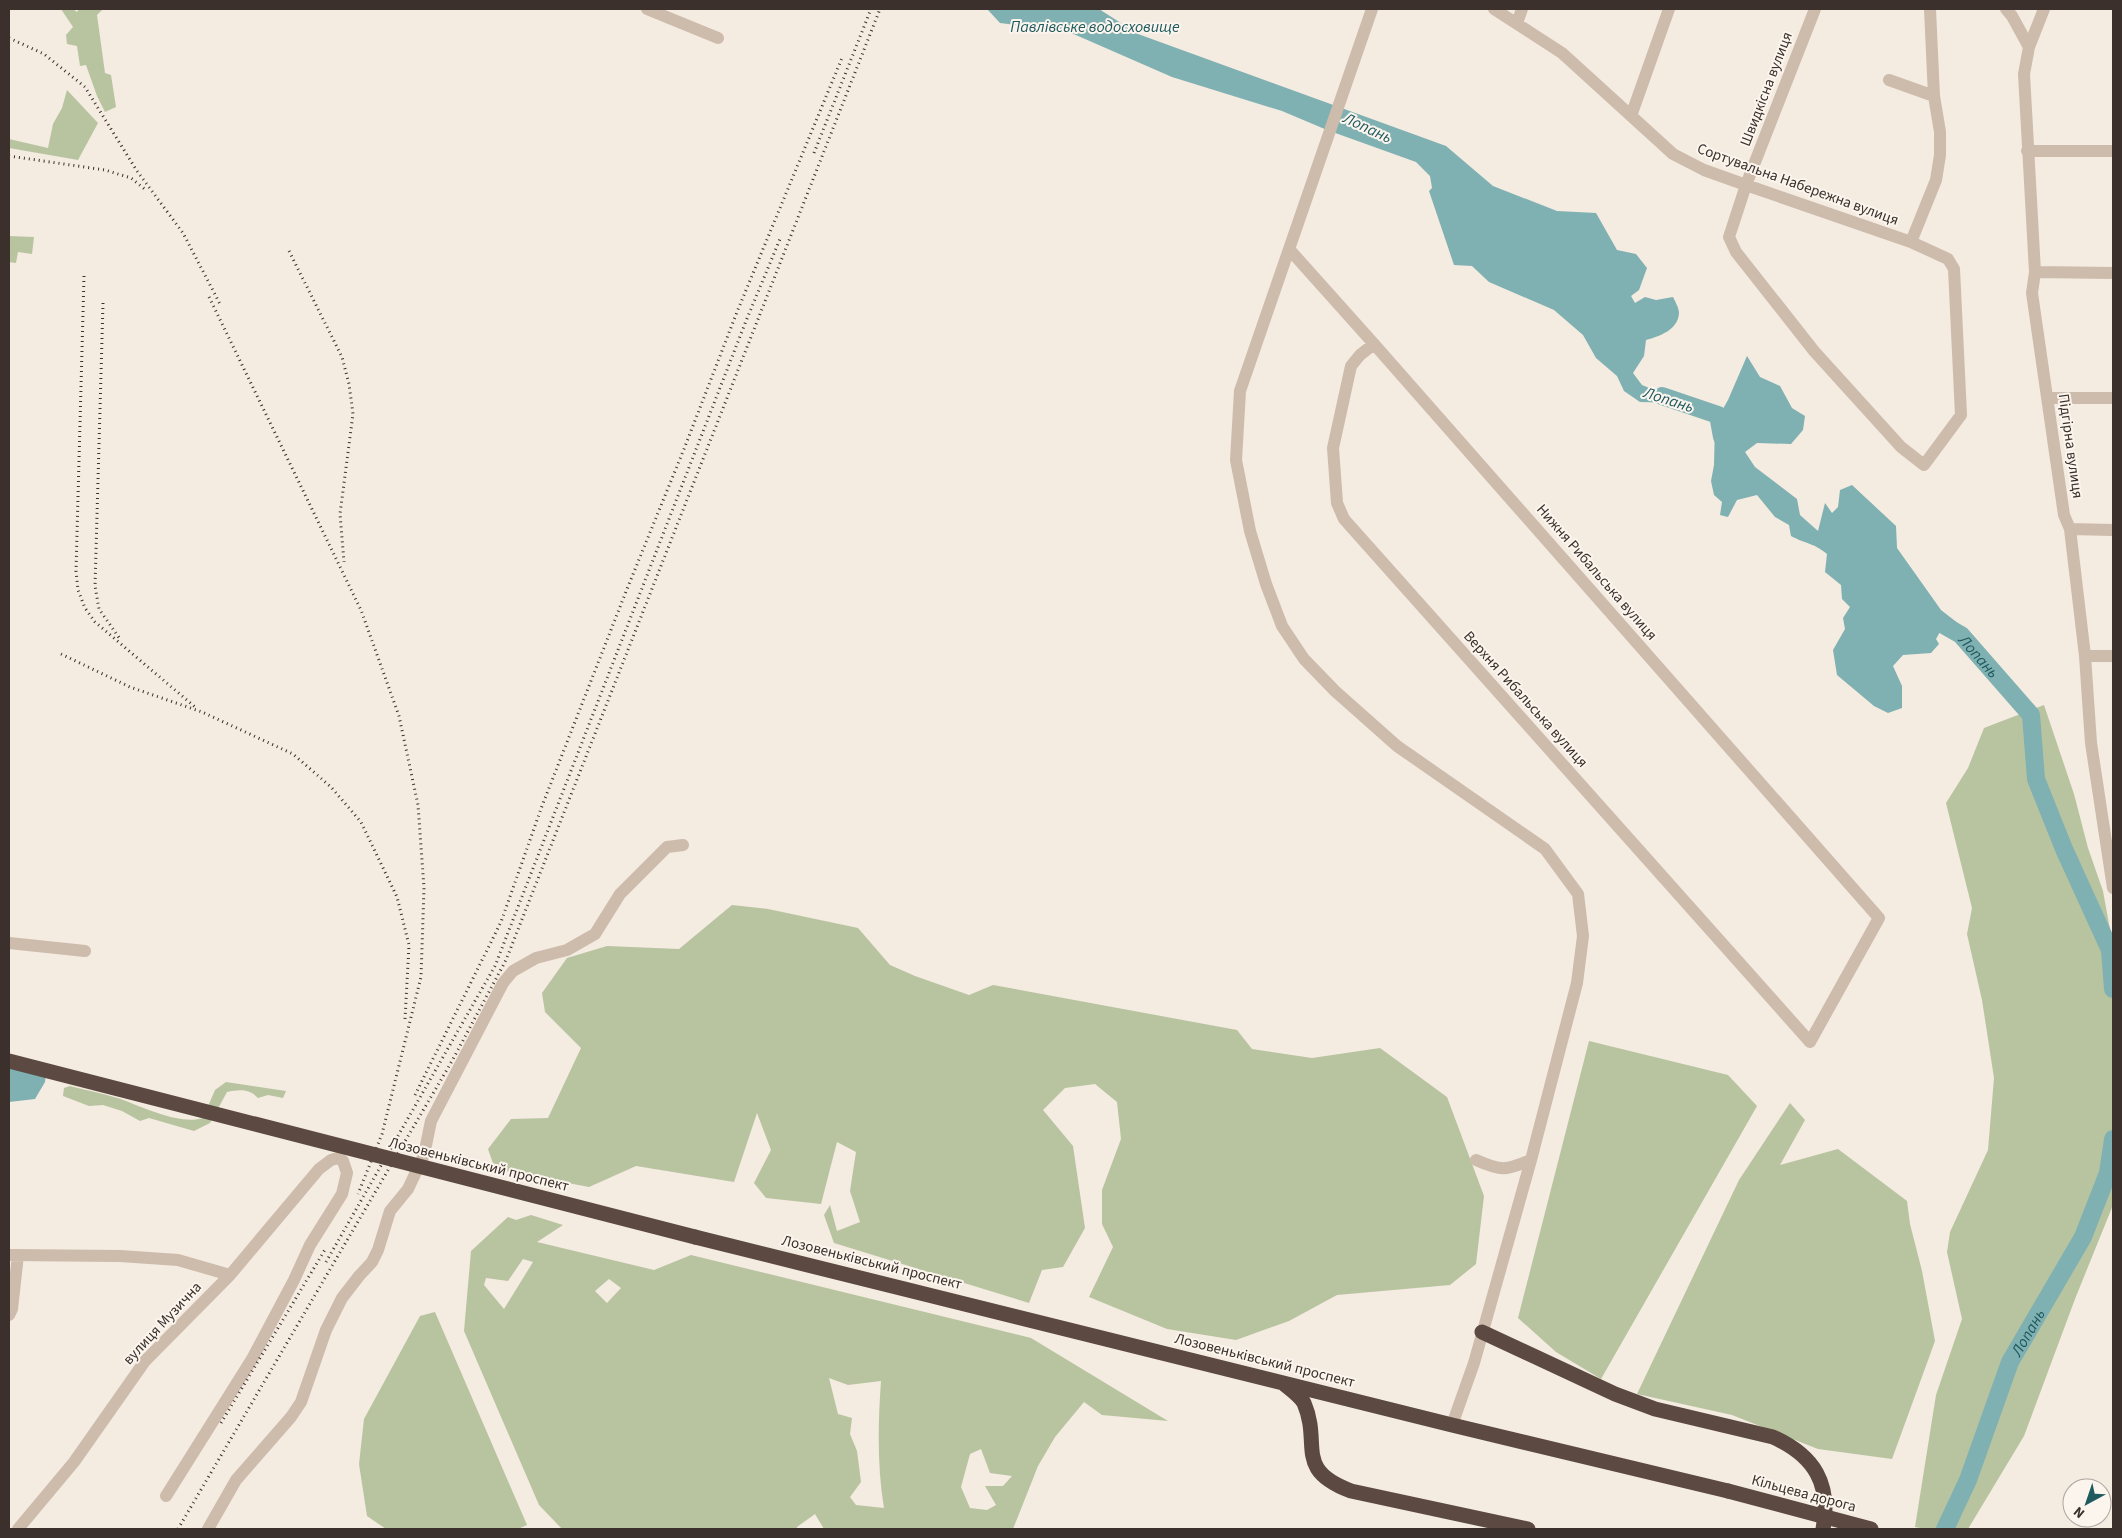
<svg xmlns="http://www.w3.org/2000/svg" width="2122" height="1538" font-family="'Source Sans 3',sans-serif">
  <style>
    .green { fill: #b8c4a0; fill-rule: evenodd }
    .water { fill: #7fb0b2 }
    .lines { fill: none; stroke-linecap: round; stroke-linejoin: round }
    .river { stroke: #7fb0b2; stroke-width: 18 }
    .minor { stroke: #cdbbac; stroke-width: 12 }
    .highway { stroke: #5c4a42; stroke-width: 15 }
    .rail { stroke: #3b302b; stroke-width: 3; stroke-dasharray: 1 4; stroke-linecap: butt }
    .highway-bridge { stroke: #5c4a42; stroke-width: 15 }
    .labels { text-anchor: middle; stroke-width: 4; stroke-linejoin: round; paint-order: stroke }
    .street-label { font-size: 15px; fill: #3b302b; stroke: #fbf5ee }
    .water-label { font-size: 16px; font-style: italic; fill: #1f5a5e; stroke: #fbf5ee }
  </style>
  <rect width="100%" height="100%" fill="#f4ebe1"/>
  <path class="green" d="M 61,9 L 73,9 L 77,12 L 79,9 L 103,9 L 97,15 L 105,73 L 111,75 L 116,107 L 105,112 L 97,96 L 86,65 L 80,66 L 77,46 L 67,44 L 66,35 L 73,27 Z
    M 67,90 L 98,123 L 78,160 L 9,148 L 9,139 L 48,148 L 53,124 L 62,108 Z
    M 9,236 L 34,237 L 32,254 L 18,252 L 16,263 L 9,262 Z
    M 2044,705 L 2074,794 L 2088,848 L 2103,891 L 2113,946 L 2113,1205 L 2075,1299 L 2024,1436 L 1968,1529 L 1925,1529 L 1915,1527 L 1936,1395 L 1962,1319 L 1947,1252 L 1950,1232 L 1988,1150 L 1994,1078 L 1982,1000 L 1967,934 L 1972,908 L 1946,803 L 1968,768 L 1984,728 Z
    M 732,905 L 768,909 L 858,928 L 890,965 L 915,976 L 969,995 L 993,985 L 1237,1030 L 1252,1049 L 1312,1058 L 1380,1048 L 1447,1097 L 1484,1196 L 1476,1264 L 1450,1285 L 1337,1295 L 1289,1321 L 1236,1340 L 1167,1329 L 1089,1297 L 1113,1247 L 1102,1224 L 1102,1190 L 1121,1139 L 1117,1102 L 1095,1084 L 1065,1088 L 1043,1110 L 1073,1146 L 1085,1228 L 1063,1267 L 1042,1270 L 1029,1303 L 834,1243 L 824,1215 L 830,1205 L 837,1231 L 860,1222 L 850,1191 L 856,1152 L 837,1142 L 821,1204 L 766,1198 L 754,1183 L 771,1150 L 757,1113 L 734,1182 L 636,1166 L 589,1187 L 495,1169 L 488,1149 L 511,1119 L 548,1118 L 581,1048 L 545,1012 L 542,993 L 567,958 L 607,946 L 679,949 Z
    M 1589,1041 L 1728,1075 L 1757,1106 L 1601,1379 L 1556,1352 L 1518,1318 Z
    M 226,1082 L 286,1091 L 283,1098 L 268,1095 L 258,1098 C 250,1089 239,1089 227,1092 L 210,1123 L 194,1131 L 149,1118 L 140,1121 L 122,1111 L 103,1105 L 89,1106 L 63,1096 L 64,1088 L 70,1086 C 88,1091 108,1094 126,1101 C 146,1109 182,1125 203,1118 L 215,1090 Z
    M 1790,1103 L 1805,1120 L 1780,1165 L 1838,1149 L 1907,1201 L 1910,1224 L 1922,1271 L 1935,1341 L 1892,1459 L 1818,1449 L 1732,1415 L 1637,1394 L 1739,1180 Z
    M 531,1215 L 563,1225 L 537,1242 L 654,1270 L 691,1255 L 1031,1338 L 1168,1421 L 1102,1415 L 1084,1402 L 1055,1437 L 1038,1466 L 1013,1529 L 824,1529 L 815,1514 L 797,1527 L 797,1529 L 562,1529 L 539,1505 L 464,1331 L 471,1251 L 508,1217 L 516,1220 ZM 523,1259 L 533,1262 L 504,1309 L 484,1285 L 486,1278 L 508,1281 ZM 609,1279 L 621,1288 L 607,1303 L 595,1291 ZM 829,1378 L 848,1385 L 881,1381 C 878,1423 877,1466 884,1508 L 856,1505 L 850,1497 L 861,1482 L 857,1451 L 850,1434 L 852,1418 L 838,1414 ZM 981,1449 L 990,1473 L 1012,1476 L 1003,1486 L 985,1486 L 996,1505 L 987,1510 L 970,1508 L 961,1487 L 970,1454 Z
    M 435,1312 L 527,1525 L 518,1529 L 386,1529 L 367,1516 L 359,1464 L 364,1419 L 420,1316 Z"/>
  <path class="water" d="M 982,9 L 1099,9 L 1138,34 L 1446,146 L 1493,186 L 1557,211 L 1596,213 L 1617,250 L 1636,254 L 1647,268 L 1639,290 L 1631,296 L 1635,303 L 1645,297 L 1656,300 L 1673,297 C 1675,301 1679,308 1679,313 C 1678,330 1660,336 1646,340 L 1644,356 L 1633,373 L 1642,385 L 1686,403 L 1640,402 L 1624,391 L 1617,376 L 1596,358 L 1583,335 L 1554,310 L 1489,282 L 1472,266 L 1454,265 L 1429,191 L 1432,188 L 1430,176 L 1416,162 L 1327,130 L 1282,111 L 1172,77 L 1069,32 L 1000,23 L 988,10 Z
    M 1747,356 L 1760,377 L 1780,386 L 1792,408 L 1805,416 L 1803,430 L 1791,444 L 1757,443 L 1745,452 L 1755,467 L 1797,499 L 1800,515 L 1818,531 L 1825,503 L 1832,513 L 1838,507 L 1840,490 L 1852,485 L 1896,526 L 1897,548 L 1941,610 L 1959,624 L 1961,635 L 1941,630 L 1936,639 L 1939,644 L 1931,653 L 1903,655 L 1893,666 L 1902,686 L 1902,708 L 1888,713 L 1874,706 L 1837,675 L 1833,650 L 1845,629 L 1843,618 L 1850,607 L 1842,599 L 1841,585 L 1825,572 L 1827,554 C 1814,543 1806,544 1791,536 L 1789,525 L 1775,517 L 1757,495 L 1737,500 L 1728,517 L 1720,515 L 1722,502 L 1714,495 L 1711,481 L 1714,465 L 1715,423 L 1728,400 Z
    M 9,1056 L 47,1065 L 45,1082 L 35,1099 L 9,1102 Z"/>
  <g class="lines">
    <g class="river">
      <path d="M 1662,396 L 1718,415 L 1722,437"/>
      <path id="s1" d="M 1940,623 L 1961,635 L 2031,715 L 2036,779 L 2064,849 L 2110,950 L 2113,989"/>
      <path id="s2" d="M 1945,1529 L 1968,1480 L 2010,1362 L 2083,1237 L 2108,1173 L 2113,1139"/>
    </g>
    <path class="minor" d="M 647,9 L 718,38
      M 1372,9 L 1240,391 L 1236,460 L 1250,531 L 1266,584 L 1282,626 L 1304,659 L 1335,691 L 1397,746 L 1545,849 L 1578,894 L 1583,936 L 1577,983 L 1531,1160 L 1474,1363 L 1452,1425
      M 1494,9 L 1562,53 L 1673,154 L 1704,170 L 1746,185 L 1911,242 L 1948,259 L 1954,269 L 1961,415 L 1924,465 L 1901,447 L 1814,351 L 1736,252 L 1729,237 L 1746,185 L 1815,9
      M 2006,9 L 2012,16 L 2029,47
      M 2044,9 L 2029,47 L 2024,74 L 2035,272 L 2032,293 L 2064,515 L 2070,529 L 2085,656 L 2091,743 L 2113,888
      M 1517,23 L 1522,9
      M 1889,80 L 1934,96
      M 1631,116 L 1669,9
      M 2027,151 L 2113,151
      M 1911,242 L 1936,180 L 1940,155 L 1940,132 L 1934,96 L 1930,9
      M 1289,249 L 1374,344 L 1879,918 L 1810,1042 L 1344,519 L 1337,503 L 1333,448 L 1351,366 L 1360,355 L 1374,344
      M 2035,272 L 2113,273
      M 2049,398 L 2113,398
      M 2070,529 L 2113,530
      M 2085,656 L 2113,656
      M 9,943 L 85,951
      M 1476,1160 C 1501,1171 1505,1171 1531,1160
      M 9,1255 L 120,1256 L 178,1260 L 230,1275
      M 9,1315 L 12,1309 L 18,1255
      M 18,1529 L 74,1462 L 145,1361 L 230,1275 L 319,1169 L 331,1160 L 338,1158 L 343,1161 L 347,1173 L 342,1194 L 310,1245 L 294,1280 L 252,1359 L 166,1496
      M 208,1529 L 236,1480 L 291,1417 L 301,1402 L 326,1330 L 342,1298 L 359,1276 L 372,1262 L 378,1250 L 390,1211 L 408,1189 L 424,1155 L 431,1121 L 503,983 L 513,971 L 536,958 L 567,950 L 595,934 L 620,894 L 667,847 L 683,845"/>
    <path class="highway" d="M 695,1237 L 1452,1425 L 1728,1491
      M 1482,1332 L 1615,1394 L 1655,1409 L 1773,1437 C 1815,1456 1831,1484 1823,1529
      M 1284,1384 C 1290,1389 1300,1396 1304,1403 C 1322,1445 1293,1469 1351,1491 L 1528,1529"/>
    <path class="rail" d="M 9,38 L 44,54 L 85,87 L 137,171 L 183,233 L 220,304
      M 814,153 L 871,9
      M 9,156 L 105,170 L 131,178 L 147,191
      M 289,251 L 342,357 L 349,384 L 353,414 L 340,514 L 344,562
      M 84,276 L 76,571 L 78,590 L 85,608 L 95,622 L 195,707
      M 209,297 L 361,610 L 399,716 L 418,805 L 424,888 L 421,977 L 382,1134 L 358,1194
      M 103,303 L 95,586 L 99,609 L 120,639
      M 61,654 L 130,687 L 202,712 L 293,754 L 331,787 L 361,822 L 397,897 L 409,945 L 405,1019
      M 415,1095 L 501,922 L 542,806 L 627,589 L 684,449 L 737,312 L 842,58
      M 326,1262 L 495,966 L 746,321 L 780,239
      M 221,1423 L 326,1248
      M 178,1529 L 452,1061 L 506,960 L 880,9"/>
    <path class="highway-bridge" d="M 9,1061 L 695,1237
      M 1728,1491 L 1871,1529"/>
  </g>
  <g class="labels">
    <g class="street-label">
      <text transform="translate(1766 89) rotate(-69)" y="5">Швидкісна вулиця</text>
      <text transform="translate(1798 184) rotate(20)" y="5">Сортувальна Набережна вулиця</text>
      <text transform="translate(2071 446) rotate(82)" y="5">Підгірна вулиця</text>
      <text transform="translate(1597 572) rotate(49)" y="5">Нижня Рибальська вулиця</text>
      <text transform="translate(1526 699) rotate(48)" y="5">Верхня Рибальська вулиця</text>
      <text transform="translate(479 1164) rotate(14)" y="5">Лозовеньківський проспект</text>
      <text transform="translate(872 1262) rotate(14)" y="5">Лозовеньківський проспект</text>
      <text transform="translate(162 1323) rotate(-47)" y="5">вулиця Музична</text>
      <text transform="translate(1265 1360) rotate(14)" y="5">Лозовеньківський проспект</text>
      <text transform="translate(1804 1493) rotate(15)" y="5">Кільцева дорога</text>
    </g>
    <g class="water-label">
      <text x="1095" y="32">Павлівське водосховище</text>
      <text transform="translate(1368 127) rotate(25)" y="6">Лопань</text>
      <text transform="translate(1669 399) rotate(18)" y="6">Лопань</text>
      <text dy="6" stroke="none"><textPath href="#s1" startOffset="52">Лопань</textPath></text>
      <text dy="6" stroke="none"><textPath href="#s2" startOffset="214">Лопань</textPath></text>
    </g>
  </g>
  <rect width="2122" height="1538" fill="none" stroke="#3b302b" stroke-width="20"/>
  <g transform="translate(2087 1503) rotate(220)"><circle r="24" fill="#fbf5ee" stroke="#aea6a0"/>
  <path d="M0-4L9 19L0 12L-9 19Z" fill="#1f5a5e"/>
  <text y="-8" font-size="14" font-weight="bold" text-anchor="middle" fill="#3b302b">N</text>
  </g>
</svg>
